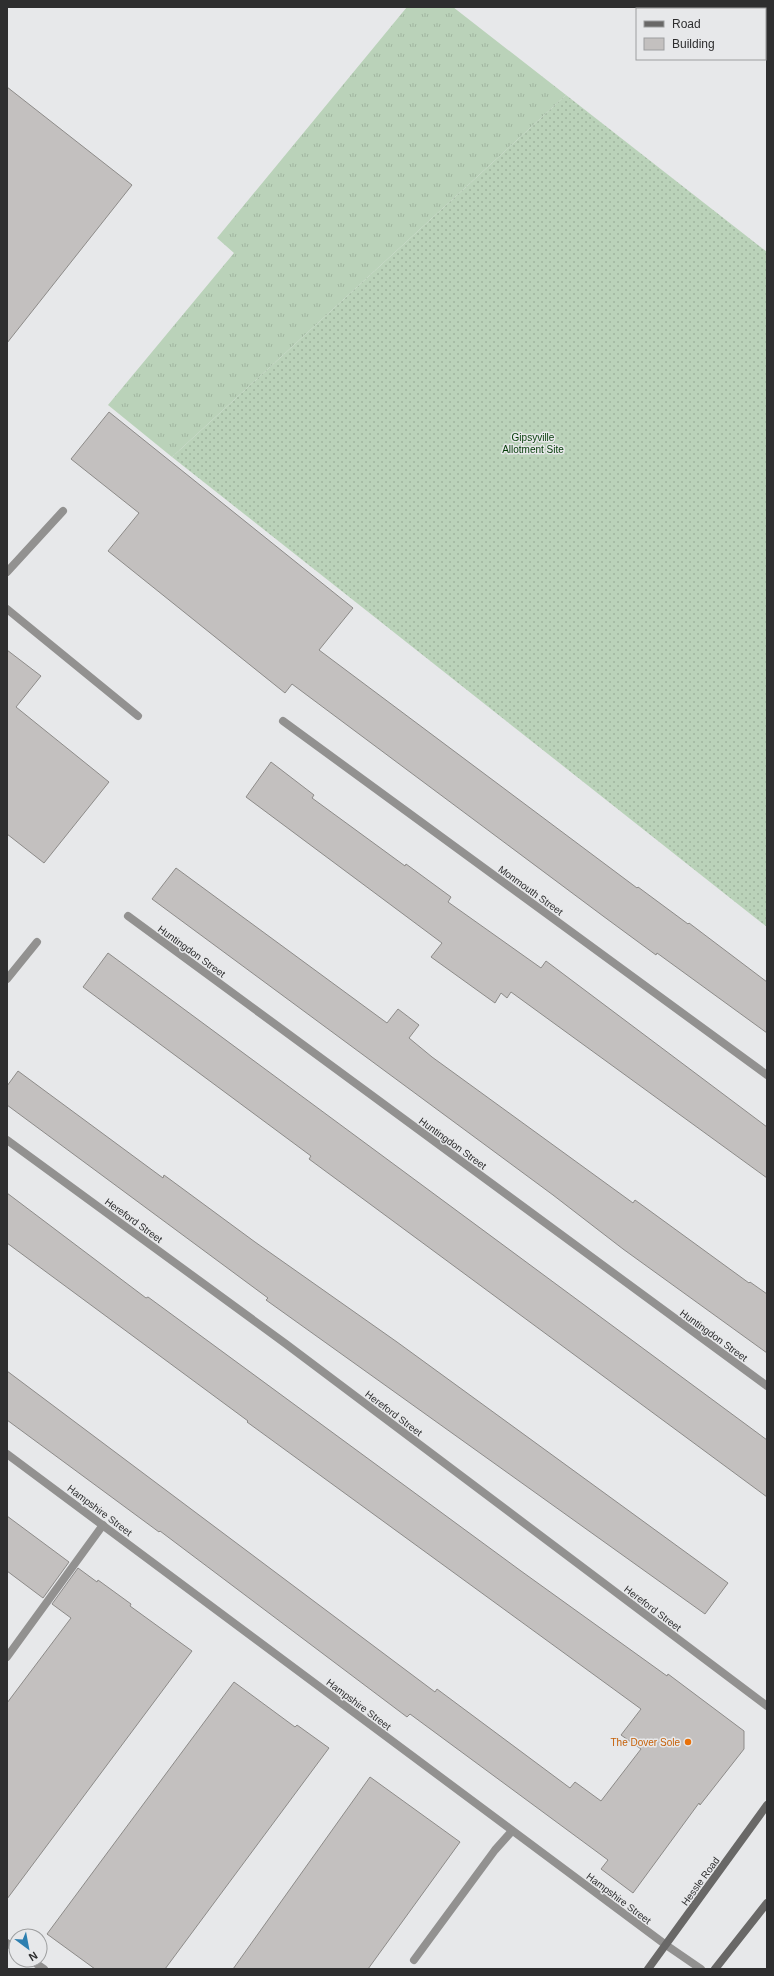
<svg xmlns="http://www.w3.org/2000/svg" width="774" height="1976" font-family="Helvetica,sans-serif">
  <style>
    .grass { fill: url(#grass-tufts) }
    .garden { fill: url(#garden-dots) }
    .building { fill: #c3c0bf; stroke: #8d8b89 }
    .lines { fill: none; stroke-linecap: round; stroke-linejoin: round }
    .lane { stroke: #929190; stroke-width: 8 }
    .street { stroke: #929190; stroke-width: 8 }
    .secondary { stroke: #696867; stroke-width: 8 }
    .food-dot { fill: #e8710a; stroke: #e7e8ea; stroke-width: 1.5 }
    .labels { text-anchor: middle; stroke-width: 3; stroke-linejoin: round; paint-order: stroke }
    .park-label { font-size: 10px; fill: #023b06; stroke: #e7e8ea }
    .street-label { font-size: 10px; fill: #2e2e2f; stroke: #e7e8ea }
    .food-label { font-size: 10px; fill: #c56008; stroke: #e7e8ea; text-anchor: end }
  </style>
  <defs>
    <pattern id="grass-tufts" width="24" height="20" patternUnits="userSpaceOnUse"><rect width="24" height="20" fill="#bad2b9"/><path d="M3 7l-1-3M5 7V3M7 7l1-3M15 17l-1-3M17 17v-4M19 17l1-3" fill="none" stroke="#a0b59f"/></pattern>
    <pattern id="garden-dots" width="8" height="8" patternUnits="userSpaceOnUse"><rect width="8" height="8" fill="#bad2b9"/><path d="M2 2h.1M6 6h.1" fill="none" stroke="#a0b59f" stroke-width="1.8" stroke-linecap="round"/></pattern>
  </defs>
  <rect width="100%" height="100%" fill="#e7e8ea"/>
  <path class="grass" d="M 407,7 L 453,7 L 566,95 L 172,457 L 108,405 L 234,253 L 217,238 Z"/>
  <path class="garden" d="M 566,95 L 767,252 L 767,927 L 172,457 Z"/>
  <path class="building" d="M 7,87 L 132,185 L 7,343 Z
    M 109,412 L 353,608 L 319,650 L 637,888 L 638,887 L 688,924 L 689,923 L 767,982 L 767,1033 L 657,953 L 656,955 L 603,916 L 292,684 L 285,693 L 108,551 L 139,513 L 71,459 Z
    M 7,650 L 41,676 L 16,707 L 109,782 L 44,863 L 7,834 Z
    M 271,762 L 314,795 L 312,798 L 405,866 L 406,864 L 451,897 L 448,902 L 541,968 L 546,961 L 767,1127 L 767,1178 L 511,992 L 507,998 L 501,993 L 495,1003 L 431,957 L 442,943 L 246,797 Z
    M 176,868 L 387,1023 L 398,1009 L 419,1025 L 409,1038 L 432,1057 L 633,1203 L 635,1200 L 749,1283 L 750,1282 L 767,1294 L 767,1353 L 623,1249 L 553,1195 L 152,899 Z
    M 108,953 L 767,1440 L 767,1497 L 309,1159 L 311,1156 L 83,987 Z
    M 18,1071 L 163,1178 L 164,1175 L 255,1242 L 397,1342 L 728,1583 L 705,1614 L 266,1300 L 268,1298 L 7,1105 L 7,1086 Z
    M 7,1193 L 146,1298 L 148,1297 L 163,1308 L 521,1571 L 667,1676 L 668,1674 L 744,1731 L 744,1749 L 700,1805 L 699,1803 L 633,1893 L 601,1869 L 608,1860 L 410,1714 L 407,1717 L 160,1531 L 159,1532 L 7,1420 L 7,1371 L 435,1692 L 437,1689 L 570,1788 L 575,1782 L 601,1801 L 641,1749 L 621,1735 L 641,1709 L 247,1422 L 248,1421 L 7,1243 Z
    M 7,1516 L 69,1562 L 43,1598 L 7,1571 Z
    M 78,1568 L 97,1582 L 98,1580 L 131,1604 L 130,1606 L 192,1651 L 7,1899 L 7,1703 L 71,1618 L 52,1604 Z
    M 234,1682 L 295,1727 L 297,1725 L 329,1748 L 165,1969 L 95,1969 L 47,1934 Z
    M 370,1777 L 460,1842 L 368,1969 L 233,1969 Z"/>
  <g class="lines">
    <path class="lane" d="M 7,609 L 138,716
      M 7,979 L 37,942
      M 7,1657 L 103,1525
      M 414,1960 L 495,1850 L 512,1831"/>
    <path class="street" d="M 7,572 L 63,511
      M 283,721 L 767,1075
      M 128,916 L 767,1386
      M 7,1140 L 286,1344 L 767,1706
      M 7,1454 L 666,1945 L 701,1969
      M 7,1943 L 16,1949
      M 31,1960 L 44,1969"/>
    <path class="secondary" d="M 648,1969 L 767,1805
      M 715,1969 L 767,1903"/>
  </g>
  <circle class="food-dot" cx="688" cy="1742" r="4"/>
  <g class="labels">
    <g class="park-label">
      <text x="533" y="441">Gipsyville<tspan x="533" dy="12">Allotment Site</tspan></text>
    </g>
    <g class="street-label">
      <text transform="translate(531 890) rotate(36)" y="4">Monmouth Street</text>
      <text transform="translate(192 951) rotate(36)" y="4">Huntingdon Street</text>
      <text transform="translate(453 1143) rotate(36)" y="4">Huntingdon Street</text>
      <text transform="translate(134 1220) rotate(36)" y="4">Hereford Street</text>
      <text transform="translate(714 1335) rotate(36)" y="4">Huntingdon Street</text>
      <text transform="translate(394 1413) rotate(37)" y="4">Hereford Street</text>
      <text transform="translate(100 1510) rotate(37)" y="4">Hampshire Street</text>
      <text transform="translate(653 1608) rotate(37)" y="4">Hereford Street</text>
      <text transform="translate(359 1704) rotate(37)" y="4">Hampshire Street</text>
      <text transform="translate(700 1881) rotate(-54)" y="4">Hessle Road</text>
      <text transform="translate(619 1898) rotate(37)" y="4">Hampshire Street</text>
    </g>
    <g class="food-label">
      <text x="680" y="1746">The Dover Sole</text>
    </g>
  </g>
  <rect width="774" height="1976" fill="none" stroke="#2e2e2f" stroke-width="16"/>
  <rect x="636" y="8" width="130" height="52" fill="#e7e8ea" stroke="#9d9e9f"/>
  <rect x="644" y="21" width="20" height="6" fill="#696867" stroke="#9d9e9f"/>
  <text x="672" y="28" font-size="12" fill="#2e2e2f">Road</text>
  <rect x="644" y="38" width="20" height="12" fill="#c3c0bf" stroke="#9d9e9f"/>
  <text x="672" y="48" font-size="12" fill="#2e2e2f">Building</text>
  <g transform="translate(28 1948) rotate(148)"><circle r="19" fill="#e7e8ea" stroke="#9d9e9f"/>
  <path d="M0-3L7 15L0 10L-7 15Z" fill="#2d7fb0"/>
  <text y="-6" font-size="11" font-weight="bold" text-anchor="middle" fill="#2e2e2f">N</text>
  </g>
</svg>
